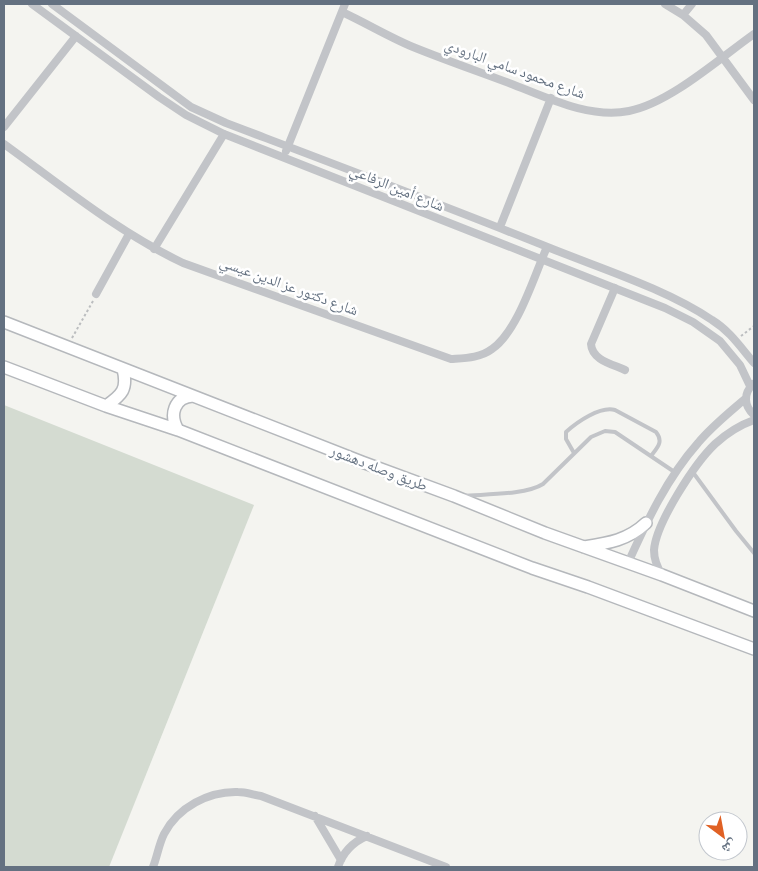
<svg xmlns="http://www.w3.org/2000/svg" width="758" height="871" font-family="Manrope,'Noto Naskh Arabic',sans-serif">
  <style>
    .green { fill: #d4dbd1 }
    .lines { fill: none; stroke-linecap: round; stroke-linejoin: round }
    .primary-casing { stroke: #b5b8bc; stroke-width: 14 }
    .path { stroke: #bbbdbf; stroke-width: 2; stroke-dasharray: 2.5 2.5; stroke-linecap: butt }
    .lane { stroke: #c2c4c8; stroke-width: 4 }
    .street { stroke: #c2c4c8; stroke-width: 8 }
    .primary { stroke: #fff; stroke-width: 11 }
    .labels { text-anchor: middle; stroke-width: 5; stroke-linejoin: round; paint-order: stroke }
    .street-label { font-size: 15px; fill: #647181; stroke: #fff }
  </style>
  <rect width="100%" height="100%" fill="#f4f4f0"/>
  <path class="green" d="M 4,405 L 254,505 L 109,867 L 4,867 Z"/>
  <g class="lines">
    <defs>
      <path id="primary" d="M 4,322 L 362,462 L 454,496 L 545,533 L 662,575 L 754,611
        M 4,367 L 106,406 L 178,430 L 532,568 L 588,587 L 754,649
        M 106,406 C 122,395 128,389 123,369
        M 178,430 C 169,415 174,397 193,396
        M 584,547 C 609,543 628,540 646,523"/>
    </defs>
    <use href="#primary" class="primary-casing"/>
    <path class="path" d="M 741,336 L 754,326
      M 72,338 L 93,301"/>
    <path class="lane" d="M 574,453 L 566,439 L 566,432 C 577,422 600,406 615,410 L 656,432 C 664,442 657,448 651,456
      M 692,471 L 736,531 L 754,553
      M 463,496 C 484,494 526,495 543,484 L 591,437 L 605,431 L 615,432 L 676,473"/>
    <path class="street" d="M 32,4 L 159,97 L 186,115 L 224,134 L 665,308 L 693,322 L 720,341 L 740,365 L 750,386
      M 52,4 L 191,107 L 226,123 C 334,164 443,205 550,248 C 602,269 666,289 712,320 C 730,331 741,348 754,363
      M 665,4 L 683,15 L 706,35 L 754,100
      M 342,12 C 366,23 389,37 413,47 C 445,60 477,71 509,83 C 546,97 589,119 629,111 C 670,103 720,58 754,34
      M 683,15 L 692,4
      M 4,127 L 76,36
      M 4,144 C 62,186 118,232 183,263 L 451,359 C 465,358 480,358 492,349 C 518,331 534,276 547,247
      M 286,151 L 345,4
      M 500,227 L 551,98
      M 154,249 L 224,134
      M 615,288 L 591,344 C 592,360 612,364 625,370
      M 96,294 L 129,234
      M 753,384 C 743,394 744,406 754,415
      M 628,563 C 647,521 667,478 698,443 C 712,426 730,412 746,398
      M 662,575 C 657,567 654,560 654,550 C 656,523 695,463 715,444 C 727,433 740,425 754,420
      M 315,816 L 341,860
      M 153,867 C 157,857 159,844 164,834 C 178,807 209,791 238,792 C 246,792 254,795 261,796 L 446,867
      M 338,867 C 343,852 353,842 367,836"/>
    <use href="#primary" class="primary"/>
  </g>
  <g class="labels">
    <g class="street-label">
      <text transform="translate(515 69) rotate(20)" y="5">شارع محمود سامي البارودي</text>
      <text transform="translate(397 188) rotate(22)" y="5">شارع أمين الرفاعي</text>
      <text transform="translate(289 286) rotate(20)" y="5">شارع دكتور عز الدين عيسي</text>
      <text transform="translate(379 468) rotate(21)" y="5">طريق وصله دهشور</text>
    </g>
  </g>
  <rect width="758" height="871" fill="none" stroke="#647181" stroke-width="10"/>
  <g transform="translate(723 836) rotate(148)"><circle r="24" fill="#ffffff" stroke="#c1c6cd"/>
  <path d="M0-4L9 19L0 12L-9 19Z" fill="#e06124"/>
  <text y="-8" font-size="14" font-weight="bold" text-anchor="middle" fill="#647181">ش</text>
  </g>
</svg>
